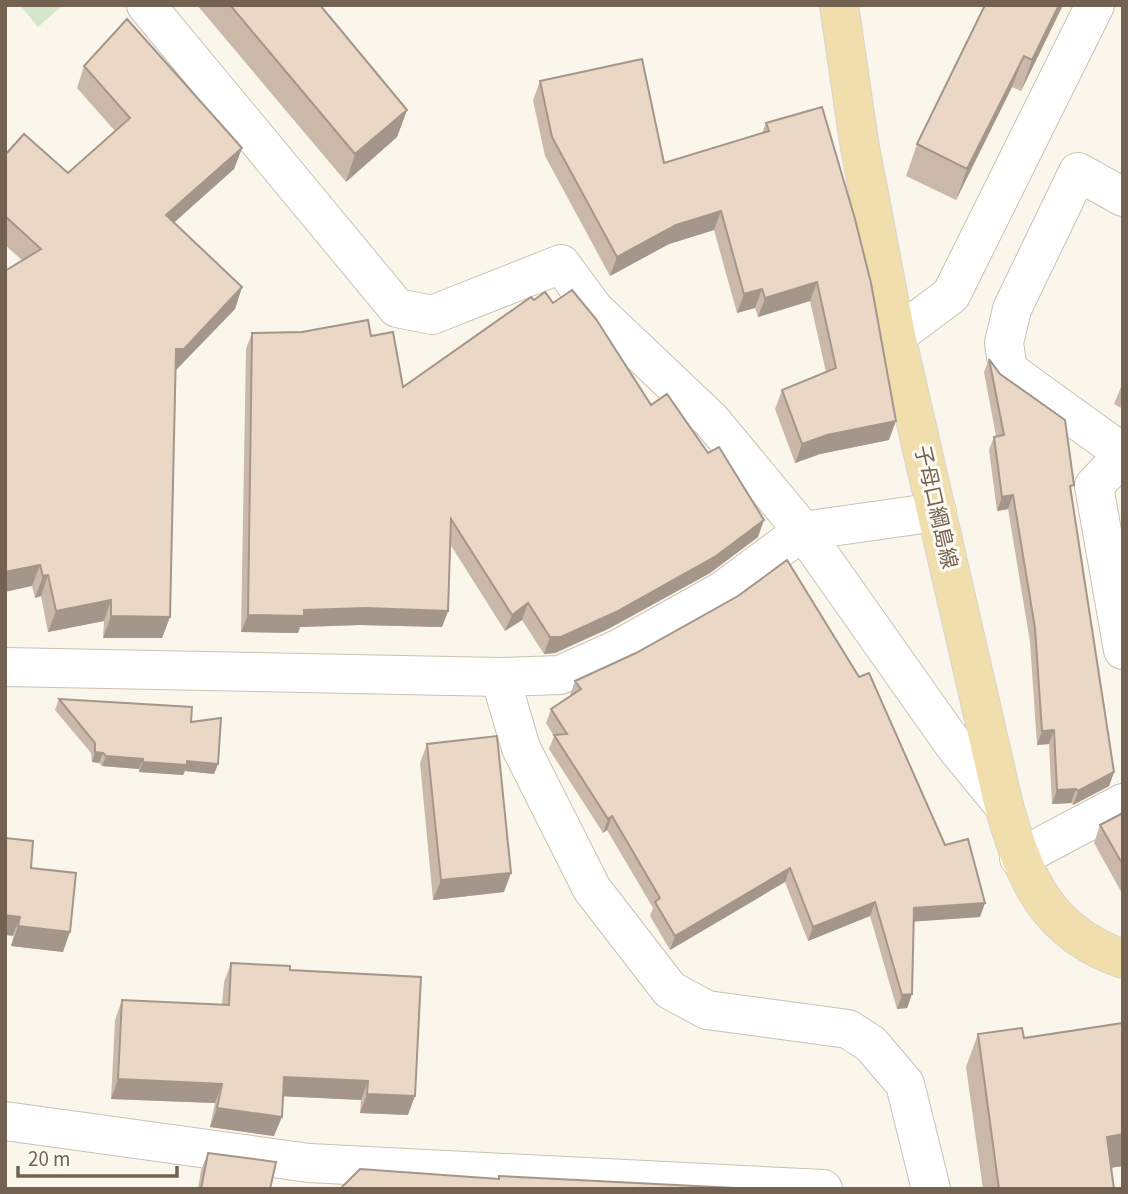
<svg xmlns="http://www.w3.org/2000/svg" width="1128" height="1194" font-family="'Source Sans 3','Noto Sans JP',sans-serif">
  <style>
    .green { fill: #d4e7cb }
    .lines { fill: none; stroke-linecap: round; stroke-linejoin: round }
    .minor-casing { stroke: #ccc0b3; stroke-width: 40 }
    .major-casing { stroke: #d8d3ce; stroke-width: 40 }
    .minor { stroke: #fff; stroke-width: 38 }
    .major { stroke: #f0dead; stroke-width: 38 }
    .wall { fill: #cab9a9 }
    .shaded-wall { fill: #a4968a }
    .building { fill: #ebd7c5; stroke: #a4968a; stroke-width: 2 }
    .labels { text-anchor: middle; stroke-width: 6; stroke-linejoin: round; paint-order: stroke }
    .street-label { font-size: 21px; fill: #736151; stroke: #fdfaf2 }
  </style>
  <rect width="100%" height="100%" fill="#faf6ec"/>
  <path class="green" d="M 20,5 L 63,5 L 38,27 Z"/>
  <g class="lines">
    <defs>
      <path id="minor" d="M 146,5 L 397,308 L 432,315 L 561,264 L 594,309 L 711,420 L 803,531 L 954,745 L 1004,806
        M 1123,197 L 1078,172 L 1012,309 L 1004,343 L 1008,370 L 1123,453
        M 896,336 L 951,295 L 1095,5
        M 1123,455 L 1094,486 L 1123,650
        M 5,667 L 500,677 L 560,675 L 620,648 L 722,591 L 803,531 L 937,512
        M 500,677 L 521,748 L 592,889 L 670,990 L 707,1010 L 848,1029 L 871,1044 L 905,1084 L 931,1189
        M 1019,858 L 1123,803
        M 5,1121 L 309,1163 L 823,1189"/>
      <path id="major" d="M 839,5 L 859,142 L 896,336 L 1004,806 C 1025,879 1046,932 1123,959"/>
    </defs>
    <use href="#minor" class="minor-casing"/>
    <use href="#major" class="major-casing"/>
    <use href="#minor" class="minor"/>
    <use href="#major" class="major"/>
  </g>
  <path class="wall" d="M 197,5 L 320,5 L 407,110 L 397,137 L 346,182 Z
    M 985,5 L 1063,5 L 1021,91 L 1012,87 L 956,200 L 906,176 L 917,144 Z
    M 84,66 L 242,148 L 234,169 L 173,223 L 242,287 L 235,309 L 176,370 L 170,617 L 162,638 L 103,638 L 104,621 L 48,632 L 41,596 L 35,598 L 32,586 L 23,261 L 5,245 L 5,155 L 68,173 L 115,131 L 77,88 Z
    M 540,81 L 664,163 L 762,133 L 766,123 L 889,440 L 820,454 L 795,463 L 775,409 L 782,390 L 826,372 L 810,301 L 758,317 L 755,308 L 737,313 L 714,230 L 669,244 L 610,276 L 545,156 L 533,100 Z
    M 534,300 L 553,303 L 651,405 L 758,537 L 710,573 L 610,628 L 555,653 L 544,654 L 522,620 L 505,631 L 450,544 L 448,611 L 442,627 L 360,625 L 300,627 L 298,633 L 241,632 L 246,349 L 252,333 L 371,336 L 403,387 Z
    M 989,359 L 1071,493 L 1114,772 L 1109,786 L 1073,805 L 1071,803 L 1052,804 L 1049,744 L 1037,745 L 1030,642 L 1008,509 L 997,511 L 989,450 L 994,437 L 996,436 L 984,372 Z
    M 1123,382 L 1123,409 L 1114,404 Z
    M 575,681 L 945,845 L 980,917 L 914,921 L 912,994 L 907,1008 L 897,1009 L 870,916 L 808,941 L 785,882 L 670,950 L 650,916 L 653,908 L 607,830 L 603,833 L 549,749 L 554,736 L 546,723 L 551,709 L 571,696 L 570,695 Z
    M 59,699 L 191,722 L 218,764 L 214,774 L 185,771 L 183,775 L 139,772 L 139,769 L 102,766 L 99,763 L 92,762 L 91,753 L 55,710 Z
    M 427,744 L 504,892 L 433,900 L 420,763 Z
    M 1123,813 L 1123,895 L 1094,843 L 1100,825 Z
    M 31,868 L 63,952 L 11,946 Z
    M 231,963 L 290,970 L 408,1115 L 360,1113 L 361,1100 L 283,1096 L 274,1136 L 210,1127 L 215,1103 L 111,1099 L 115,1020 L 122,1000 L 222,1005 L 224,982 Z
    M 978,1034 L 1024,1038 L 1123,1166 L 1111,1168 L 1114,1189 L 983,1189 L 966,1067 Z
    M 208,1153 L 270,1189 L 198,1189 L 201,1170 Z"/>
  <path class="shaded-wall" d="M 1059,5 L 1063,5 L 1021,91 L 1032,60 Z
    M 1024,56 L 1012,87 L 956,200 L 967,169 Z
    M 407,110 L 397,137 L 346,182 L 355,154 Z
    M 242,148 L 234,169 L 158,237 L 166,215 Z
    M 721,211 L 714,230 L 669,244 L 610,276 L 617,257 L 676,225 Z
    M 817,282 L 810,301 L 758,317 L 765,298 Z
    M 242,287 L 235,309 L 176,370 L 168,370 L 176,349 Z
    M 762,289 L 755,308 L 737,313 L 744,294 Z
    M 896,421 L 889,440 L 820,454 L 795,463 L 802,444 L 827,435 Z
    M 1013,495 L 1008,509 L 997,511 L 1002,497 Z
    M 764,520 L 758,537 L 710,573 L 610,628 L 555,653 L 544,654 L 550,637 Z
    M 40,565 L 32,586 L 5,592 L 5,572 Z
    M 48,575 L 41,596 L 35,598 L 43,576 Z
    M 111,600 L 104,621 L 48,632 L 56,611 Z
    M 528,603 L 522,620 L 505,631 L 512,615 Z
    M 366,608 L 448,611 L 442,627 L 360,625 L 300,627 L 298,633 L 241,632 L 248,615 L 304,610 Z
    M 111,616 L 170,617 L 162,638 L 103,638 Z
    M 1054,730 L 1049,744 L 1037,745 L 1042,731 Z
    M 95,752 L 103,753 L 99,763 L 92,762 Z
    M 106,756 L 143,759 L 139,769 L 102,766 Z
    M 187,761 L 218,764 L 214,774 L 185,771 L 183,775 L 139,772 L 143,762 Z
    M 1114,772 L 1109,786 L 1073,805 L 1078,791 Z
    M 1076,789 L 1071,803 L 1052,804 L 1057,790 Z
    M 612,816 L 607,830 L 603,833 L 608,819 Z
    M 790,868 L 785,882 L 670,950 L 675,936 Z
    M 511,873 L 504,892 L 433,900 L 441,880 Z
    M 875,902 L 870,916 L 808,941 L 813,927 Z
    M 985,903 L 980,917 L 909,922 L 914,908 Z
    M 5,915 L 20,917 L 13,936 L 5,935 Z
    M 18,926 L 70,932 L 63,952 L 11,946 Z
    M 912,994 L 907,1008 L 897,1009 L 902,995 Z
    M 284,1077 L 368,1081 L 361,1100 L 277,1096 Z
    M 118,1079 L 222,1084 L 215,1103 L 111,1099 Z
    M 367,1094 L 415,1096 L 408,1115 L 360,1113 Z
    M 217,1108 L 282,1117 L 274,1136 L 210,1127 Z
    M 1123,1134 L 1123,1166 L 1094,1170 L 1107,1137 Z"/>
  <path class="building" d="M 230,5 L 320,5 L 407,110 L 355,154 Z
    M 985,5 L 1059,5 L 1032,60 L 1024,56 L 967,169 L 917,144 Z
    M 127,19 L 242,148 L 166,215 L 242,287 L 184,349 L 176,349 L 170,617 L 111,616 L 111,600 L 56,611 L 48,575 L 43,576 L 40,565 L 5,572 L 5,271 L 41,249 L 5,216 L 5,155 L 24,134 L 68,173 L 130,118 L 84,66 Z
    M 642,59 L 664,163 L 769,131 L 766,123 L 822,107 L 855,219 L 871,283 L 896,421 L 827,435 L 802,444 L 782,390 L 836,368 L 817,282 L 765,298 L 762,289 L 744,294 L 721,211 L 676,225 L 617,257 L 552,137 L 540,81 Z
    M 572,290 L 596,319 L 651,405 L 667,394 L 708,453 L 719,447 L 764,520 L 716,556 L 616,612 L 561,637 L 550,637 L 528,603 L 512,615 L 451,519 L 448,611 L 366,608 L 304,610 L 304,616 L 248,615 L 252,333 L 302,332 L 368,320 L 371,336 L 393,332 L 403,387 L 531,297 L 534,300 L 545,292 L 553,303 Z
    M 989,359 L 1000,374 L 1065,420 L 1074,485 L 1070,486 L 1114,772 L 1078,791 L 1076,789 L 1057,790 L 1054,730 L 1042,731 L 1035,628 L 1013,495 L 1002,497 L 994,437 L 1004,435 Z
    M 787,560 L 859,677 L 869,673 L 945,845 L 968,839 L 985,903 L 914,908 L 912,994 L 902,995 L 875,902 L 813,927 L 790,868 L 675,936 L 655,902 L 660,898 L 612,816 L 608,819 L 554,735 L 567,734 L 551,709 L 581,689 L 575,681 L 636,653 L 738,596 Z
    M 59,699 L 192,707 L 191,722 L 221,718 L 218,764 L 187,761 L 187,765 L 143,762 L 143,759 L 106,756 L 103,753 L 95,752 L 95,743 Z
    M 497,736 L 511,873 L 441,880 L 427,744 Z
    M 1123,813 L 1123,865 L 1100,825 Z
    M 5,838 L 33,841 L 31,868 L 76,873 L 70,932 L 18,926 L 20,917 L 5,915 Z
    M 231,963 L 290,966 L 290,970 L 421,977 L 415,1096 L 367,1094 L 368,1081 L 284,1077 L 282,1117 L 217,1108 L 222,1084 L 118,1079 L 122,1000 L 229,1005 Z
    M 1123,1023 L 1123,1134 L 1107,1137 L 1114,1189 L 999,1189 L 978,1034 L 1022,1028 L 1024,1038 Z
    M 208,1153 L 276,1162 L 270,1189 L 201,1189 Z
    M 360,1169 L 499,1179 L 499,1176 L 755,1189 L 340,1189 Z"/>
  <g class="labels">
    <g class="street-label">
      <text transform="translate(936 507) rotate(77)" y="7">子母口綱島線</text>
    </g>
  </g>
  <rect width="1128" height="1194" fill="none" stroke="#736151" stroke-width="14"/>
  <path d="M18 1166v10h159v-10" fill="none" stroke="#736151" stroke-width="3.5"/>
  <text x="28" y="1166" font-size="21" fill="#736151" stroke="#fdfaf2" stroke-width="5" paint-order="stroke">20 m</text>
</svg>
